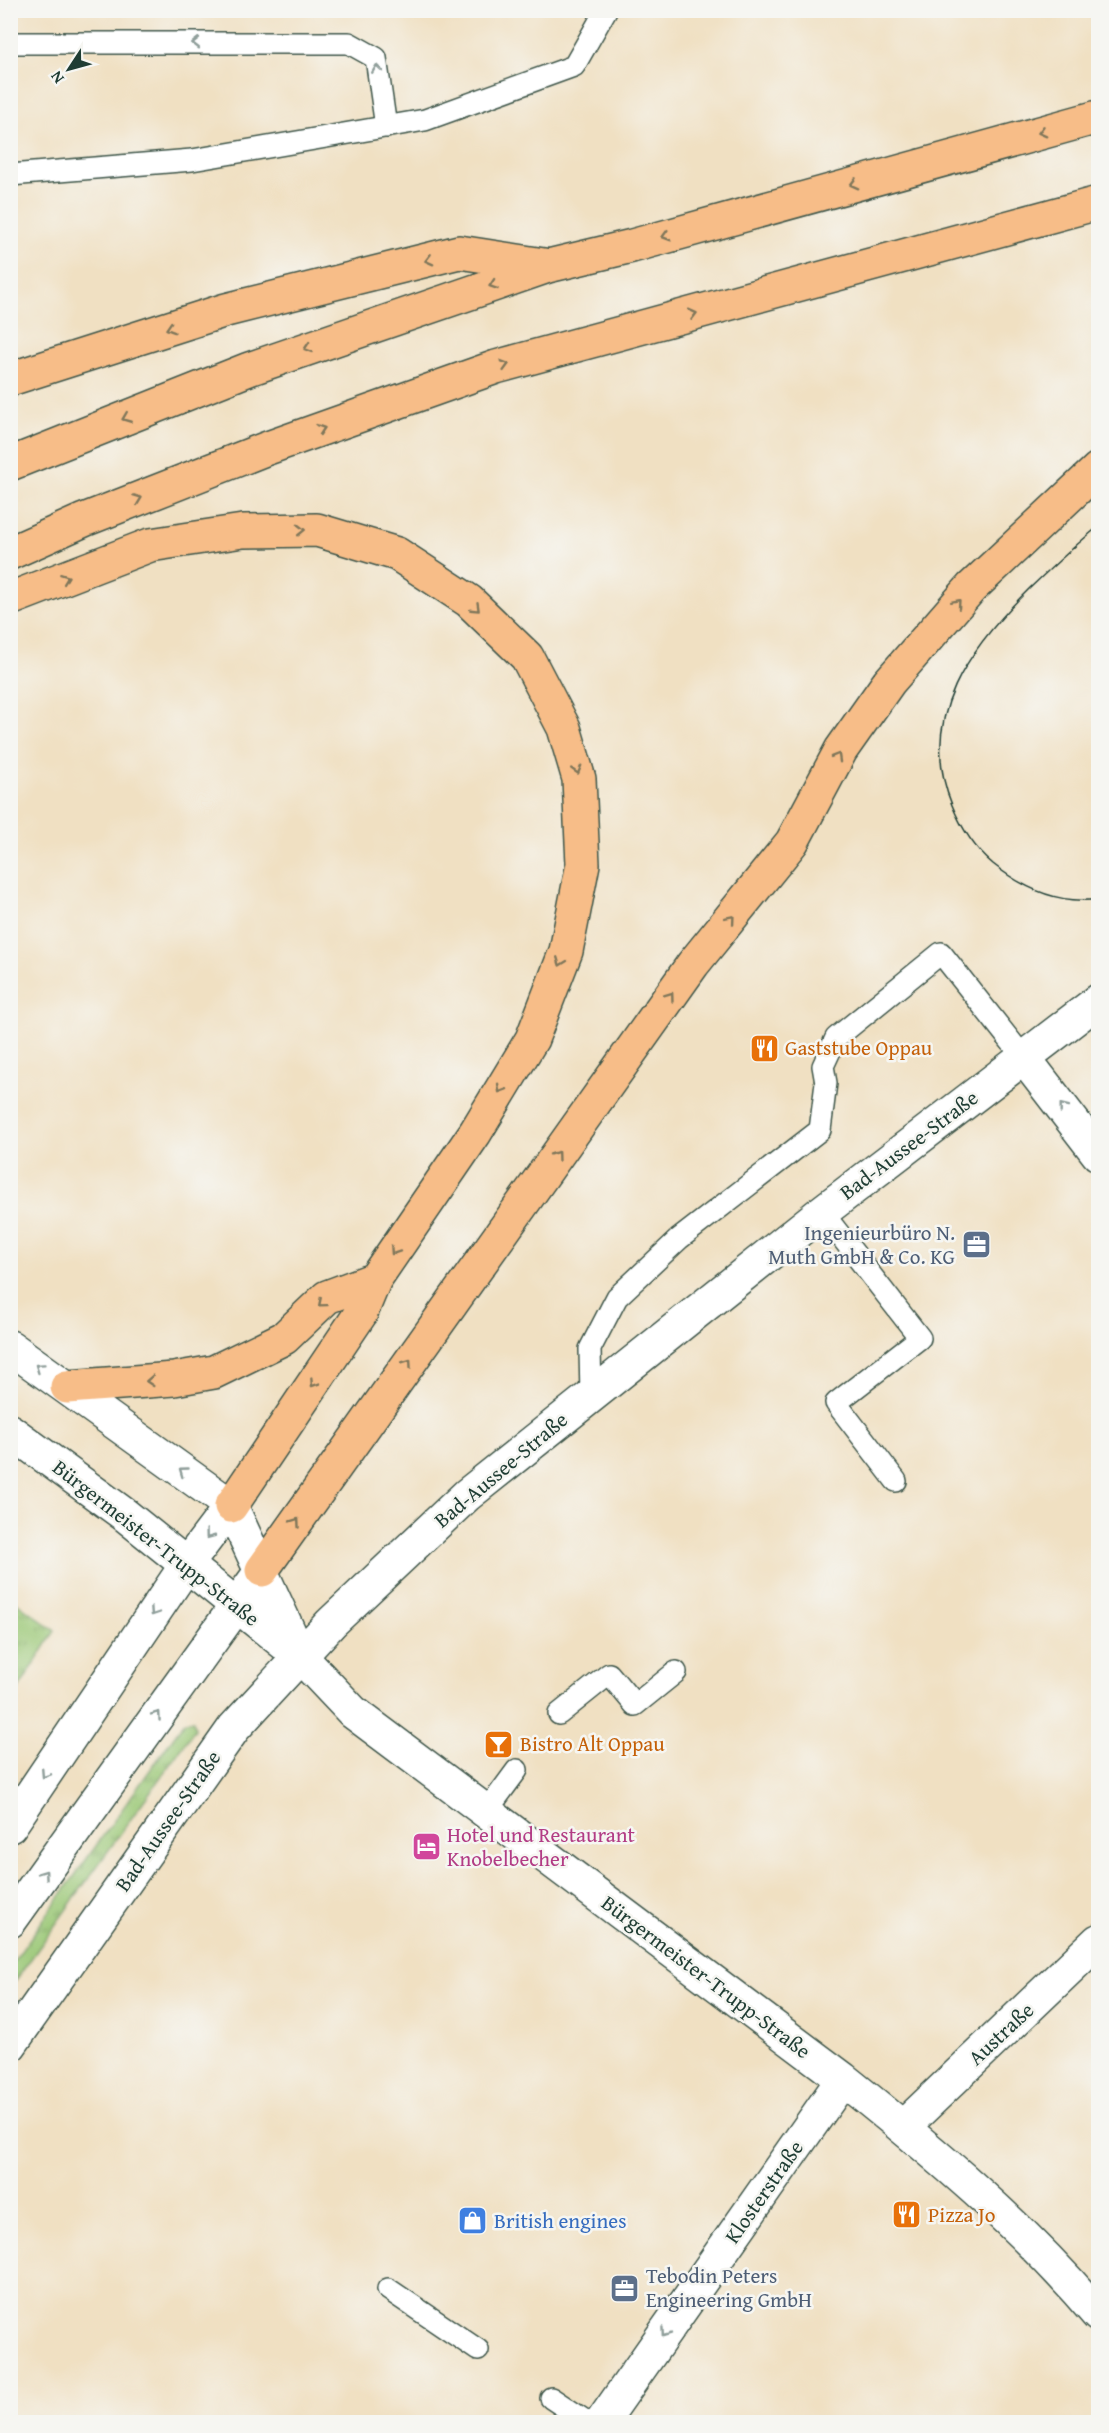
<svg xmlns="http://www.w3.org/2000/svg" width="1109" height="2433" font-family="'Gentium Book Plus',serif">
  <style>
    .grass { fill: url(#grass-tufts); stroke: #5c8254; stroke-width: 1.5 }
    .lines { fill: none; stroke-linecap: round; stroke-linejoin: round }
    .service-casing { stroke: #3e5549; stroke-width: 24 }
    .minor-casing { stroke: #3e5549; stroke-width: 36 }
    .tertiary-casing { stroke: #3e5549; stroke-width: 36 }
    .trunk-casing { stroke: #3e5549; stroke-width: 36 }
    .service { stroke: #fff; stroke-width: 21 }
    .minor { stroke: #fff; stroke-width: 33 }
    .tertiary { stroke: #fff; stroke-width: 33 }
    .trunk { stroke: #f7bd88; stroke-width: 33 }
    .tram { stroke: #1f3d34; stroke-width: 1.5 }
    .oneway { stroke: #8f9e9a }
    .oneway2 { stroke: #80775a }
    .labels { text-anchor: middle; stroke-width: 5; stroke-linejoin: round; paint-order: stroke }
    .food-label { font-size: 21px; fill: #c56008; stroke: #f6f6f2; text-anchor: start }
    .street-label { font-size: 21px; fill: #1f3d34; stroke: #f6f6f2 }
    .service-label { font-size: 21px; fill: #4e5e75; stroke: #f6f6f2; text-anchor: end }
    .hotel-label { font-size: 21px; fill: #b23c85; stroke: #f6f6f2; text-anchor: start }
    .shop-label { font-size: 21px; fill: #366cbe; stroke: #f6f6f2; text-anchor: start }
  </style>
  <defs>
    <pattern id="grass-tufts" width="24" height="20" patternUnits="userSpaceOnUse" patternTransform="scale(1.5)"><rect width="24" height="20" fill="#9ac775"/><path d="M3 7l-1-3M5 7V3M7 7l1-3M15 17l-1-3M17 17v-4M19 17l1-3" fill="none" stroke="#7da361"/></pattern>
  </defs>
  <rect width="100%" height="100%" fill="#f6f6f2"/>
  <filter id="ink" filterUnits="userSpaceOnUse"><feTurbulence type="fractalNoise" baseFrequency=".0167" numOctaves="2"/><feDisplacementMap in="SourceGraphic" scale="12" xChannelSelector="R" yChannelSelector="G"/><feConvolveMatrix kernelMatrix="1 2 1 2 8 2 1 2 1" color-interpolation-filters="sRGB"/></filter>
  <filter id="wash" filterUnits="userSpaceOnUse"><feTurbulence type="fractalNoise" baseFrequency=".008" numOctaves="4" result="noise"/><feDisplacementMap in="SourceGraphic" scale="24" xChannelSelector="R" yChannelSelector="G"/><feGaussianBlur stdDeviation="1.35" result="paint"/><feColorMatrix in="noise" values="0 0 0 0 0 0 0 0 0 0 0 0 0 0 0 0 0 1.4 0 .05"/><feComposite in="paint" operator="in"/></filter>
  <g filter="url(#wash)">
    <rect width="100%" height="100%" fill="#f0e0c2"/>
    <path class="grass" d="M 11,1598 L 55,1631 L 11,1701 Z
      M 193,1720 L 195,1729 L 11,1987 L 11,1965 L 185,1721 Z"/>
  </g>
  <g filter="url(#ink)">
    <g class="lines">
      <defs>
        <path id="service" d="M 10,43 L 349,43 L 376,58 L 386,127
          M 10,175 L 192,160 L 425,120 L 574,66 L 606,10
          M 822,1212 L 920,1338 L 836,1403 L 896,1481
          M 591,1396 L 590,1349 L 617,1297 L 679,1239 L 820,1130 L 826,1083 L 823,1066 L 836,1038 L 941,953 L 1024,1058
          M 559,1714 L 609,1674 L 635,1705 L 676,1672
          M 486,1812 L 517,1770
          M 388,2289 L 478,2350
          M 551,2398 L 587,2422"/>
        <path id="minor" d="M 1024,1058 L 1098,1154
          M 300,1656 L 353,1712 L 843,2079 C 933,2151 1024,2227 1098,2315
          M 10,2045 L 234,1728 L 331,1623 L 467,1495 L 822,1212 L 1098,1001
          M 903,2127 L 1098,1941
          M 602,2422 L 843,2079"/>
        <path id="tertiary" d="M 10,1347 L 231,1506 L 300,1656
          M 10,1431 L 125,1515 L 296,1653
          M 10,1826 L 187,1564 L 231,1506
          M 10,1921 L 262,1570"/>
        <path id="trunk" d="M 10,379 L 226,310 L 459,252 L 544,265
          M 10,464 L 249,369 L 548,266 L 632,246 L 1098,117
          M 10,553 L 84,520 L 265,449 L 496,367 L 1098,203
          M 10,599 L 150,545 L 243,531 L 317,530 L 397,554 L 469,601 L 527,657 L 564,728 L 579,779 L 583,864 L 566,951 L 532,1039 L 475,1133 L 375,1279 L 361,1313 L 231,1506
          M 67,1387 L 174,1379 L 214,1372 L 284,1338 L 327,1297 L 375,1279
          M 262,1570 L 693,964 L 792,842 L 841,750 L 889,682 L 971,588 L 1098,469"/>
      </defs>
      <use href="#service" class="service-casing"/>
      <use href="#minor" class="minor-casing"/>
      <use href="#tertiary" class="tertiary-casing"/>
      <use href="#trunk" class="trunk-casing"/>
      <use href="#service" class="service"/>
      <use href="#minor" class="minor"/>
      <use href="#tertiary" class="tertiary"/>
      <use href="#trunk" class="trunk"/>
      <path class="tram" d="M 1098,527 C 1074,546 1052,567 1030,588 C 971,646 916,718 952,805 C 961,827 974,848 993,864 C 1023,888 1059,905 1098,899"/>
    </g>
    <defs><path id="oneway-chevron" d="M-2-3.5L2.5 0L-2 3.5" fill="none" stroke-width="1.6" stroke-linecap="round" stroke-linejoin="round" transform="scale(1.5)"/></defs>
    <g class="oneway">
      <use href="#oneway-chevron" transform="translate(196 43) rotate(180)"/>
      <use href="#oneway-chevron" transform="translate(377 69) rotate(-98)"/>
      <use href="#oneway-chevron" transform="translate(1063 1107) rotate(-128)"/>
      <use href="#oneway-chevron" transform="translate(39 1367) rotate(-145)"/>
      <use href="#oneway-chevron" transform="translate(183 1471) rotate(-144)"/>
      <use href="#oneway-chevron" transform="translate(209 1535) rotate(127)"/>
      <use href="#oneway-chevron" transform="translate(154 1612) rotate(124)"/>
      <use href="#oneway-chevron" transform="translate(157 1715) rotate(-55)"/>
      <use href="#oneway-chevron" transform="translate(45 1774) rotate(123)"/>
      <use href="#oneway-chevron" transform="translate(44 1874) rotate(-55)"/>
      <use href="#oneway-chevron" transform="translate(665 2333) rotate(125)"/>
    </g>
    <g class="oneway2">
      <use href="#oneway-chevron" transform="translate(1042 132) rotate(165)"/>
      <use href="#oneway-chevron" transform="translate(854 184) rotate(165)"/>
      <use href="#oneway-chevron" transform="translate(666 236) rotate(164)"/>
      <use href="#oneway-chevron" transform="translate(429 260) rotate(166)"/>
      <use href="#oneway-chevron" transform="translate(493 285) rotate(161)"/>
      <use href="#oneway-chevron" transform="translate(693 314) rotate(-15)"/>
      <use href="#oneway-chevron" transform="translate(170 328) rotate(162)"/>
      <use href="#oneway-chevron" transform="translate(308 348) rotate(161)"/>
      <use href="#oneway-chevron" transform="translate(505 365) rotate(-16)"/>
      <use href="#oneway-chevron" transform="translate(126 418) rotate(158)"/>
      <use href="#oneway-chevron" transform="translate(321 429) rotate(-19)"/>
      <use href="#oneway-chevron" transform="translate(138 499) rotate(-21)"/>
      <use href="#oneway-chevron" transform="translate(301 530) rotate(-1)"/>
      <use href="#oneway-chevron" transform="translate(65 578) rotate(-21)"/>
      <use href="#oneway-chevron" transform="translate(957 603) rotate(-49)"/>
      <use href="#oneway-chevron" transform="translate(476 608) rotate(44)"/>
      <use href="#oneway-chevron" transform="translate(837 757) rotate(-60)"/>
      <use href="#oneway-chevron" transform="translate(577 770) rotate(74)"/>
      <use href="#oneway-chevron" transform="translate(731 919) rotate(-50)"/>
      <use href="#oneway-chevron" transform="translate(561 962) rotate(111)"/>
      <use href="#oneway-chevron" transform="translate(670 996) rotate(-54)"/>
      <use href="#oneway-chevron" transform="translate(501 1089) rotate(121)"/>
      <use href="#oneway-chevron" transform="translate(556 1155) rotate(-54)"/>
      <use href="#oneway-chevron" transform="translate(394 1251) rotate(124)"/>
      <use href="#oneway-chevron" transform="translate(322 1303) rotate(140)"/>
      <use href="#oneway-chevron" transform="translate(408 1363) rotate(-55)"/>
      <use href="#oneway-chevron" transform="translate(150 1381) rotate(176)"/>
      <use href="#oneway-chevron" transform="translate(314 1383) rotate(124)"/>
      <use href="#oneway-chevron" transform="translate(296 1522) rotate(-55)"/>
    </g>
  </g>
  <defs>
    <symbol id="restaurant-square" viewBox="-11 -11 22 22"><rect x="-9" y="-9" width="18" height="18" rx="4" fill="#e8710a" stroke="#f6f6f2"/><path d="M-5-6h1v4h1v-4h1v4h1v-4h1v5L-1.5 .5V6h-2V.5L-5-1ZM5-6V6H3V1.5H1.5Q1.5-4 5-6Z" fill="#fff"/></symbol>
    <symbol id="office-square" viewBox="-11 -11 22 22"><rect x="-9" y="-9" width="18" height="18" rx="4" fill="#5c6f8a" stroke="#f6f6f2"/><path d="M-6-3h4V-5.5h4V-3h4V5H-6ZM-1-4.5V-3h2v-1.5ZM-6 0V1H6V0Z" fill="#fff"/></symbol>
    <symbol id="bar-square" viewBox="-11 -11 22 22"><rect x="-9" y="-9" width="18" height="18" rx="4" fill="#e8710a" stroke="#f6f6f2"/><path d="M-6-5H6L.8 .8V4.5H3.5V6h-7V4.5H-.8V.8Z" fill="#fff"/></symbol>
    <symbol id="hotel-square" viewBox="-11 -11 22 22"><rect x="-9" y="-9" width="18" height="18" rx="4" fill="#d1479c" stroke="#f6f6f2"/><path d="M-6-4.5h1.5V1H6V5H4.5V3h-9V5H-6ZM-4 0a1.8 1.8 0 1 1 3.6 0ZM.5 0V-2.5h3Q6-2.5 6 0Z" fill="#fff"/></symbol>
    <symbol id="shop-square" viewBox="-11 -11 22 22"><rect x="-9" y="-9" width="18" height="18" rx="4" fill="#3f7fe0" stroke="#f6f6f2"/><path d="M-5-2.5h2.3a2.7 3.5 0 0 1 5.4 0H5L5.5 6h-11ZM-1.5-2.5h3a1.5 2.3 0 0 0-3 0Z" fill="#fff"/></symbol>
  </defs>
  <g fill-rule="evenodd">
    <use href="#restaurant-square" x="748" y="1032" width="33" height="33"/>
    <use href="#office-square" x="960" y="1228" width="33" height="33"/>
    <use href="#bar-square" x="482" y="1728" width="33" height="33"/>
    <use href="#hotel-square" x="410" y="1830" width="33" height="33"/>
    <use href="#restaurant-square" x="890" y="2198" width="33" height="33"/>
    <use href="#shop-square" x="456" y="2204" width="33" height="33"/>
    <use href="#office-square" x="608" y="2272" width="33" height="33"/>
  </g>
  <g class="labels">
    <g class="food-label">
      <text x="785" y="1055">Gaststube Oppau</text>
      <text x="520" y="1751">Bistro Alt Oppau</text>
      <text x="928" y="2222">Pizza Jo</text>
    </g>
    <g class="street-label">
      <text transform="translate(909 1145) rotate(-37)" y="7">Bad-Aussee-Straße</text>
      <text transform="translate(501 1470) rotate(-40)" y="7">Bad-Aussee-Straße</text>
      <text transform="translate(156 1543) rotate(38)" y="7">Bürgermeister-Trupp-Straße</text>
      <text transform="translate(168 1821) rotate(-55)" y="7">Bad-Aussee-Straße</text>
      <text transform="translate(706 1977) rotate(37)" y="7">Bürgermeister-Trupp-Straße</text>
      <text transform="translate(1001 2034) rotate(-43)" y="7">Austraße</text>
      <text transform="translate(764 2192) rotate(-55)" y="7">Klosterstraße</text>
    </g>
    <g class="service-label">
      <text x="955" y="1240">Ingenieurbüro N.<tspan x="955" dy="24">Muth GmbH &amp; Co. KG</tspan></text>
      <text x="646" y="2283" text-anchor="start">Tebodin Peters<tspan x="646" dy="24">Engineering GmbH</tspan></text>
    </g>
    <g class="hotel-label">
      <text x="447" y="1842">Hotel und Restaurant<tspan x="447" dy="24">Knobelbecher</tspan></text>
    </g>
    <g class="shop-label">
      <text x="494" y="2228">British engines</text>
    </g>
  </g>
  <rect width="1109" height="2433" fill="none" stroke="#f6f6f2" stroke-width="36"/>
  <g transform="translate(69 69) rotate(234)" stroke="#f6f6f2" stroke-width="4.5" paint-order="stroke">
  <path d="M0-4.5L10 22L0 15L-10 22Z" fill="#1f3d34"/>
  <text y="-9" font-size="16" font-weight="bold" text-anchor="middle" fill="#1f3d34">N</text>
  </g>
</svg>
